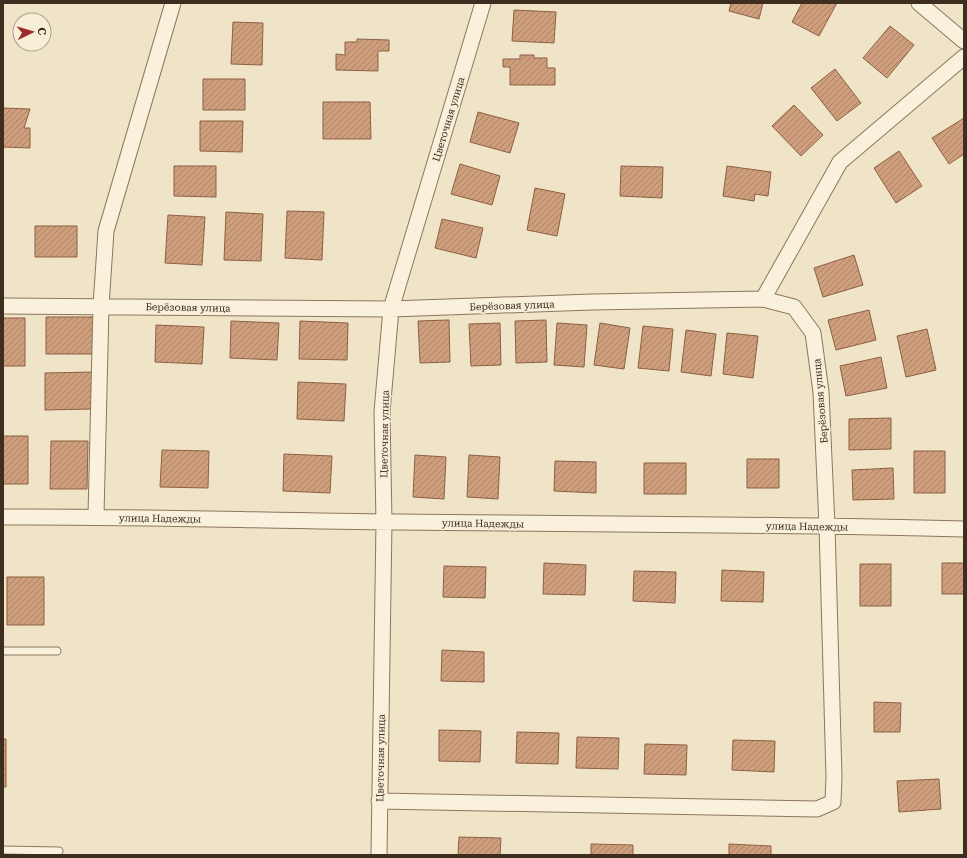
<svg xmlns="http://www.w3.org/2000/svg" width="967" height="858" font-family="'Roboto Serif',serif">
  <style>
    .building { fill: url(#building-hatch); stroke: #8d5f41 }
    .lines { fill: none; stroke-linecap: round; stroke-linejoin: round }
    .lane-casing { stroke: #8d765c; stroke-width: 9 }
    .street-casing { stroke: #8d765c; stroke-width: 17 }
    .lane { stroke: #faf1dc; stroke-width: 7 }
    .street { stroke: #faf1dc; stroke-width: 15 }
    .labels { text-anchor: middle; stroke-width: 3.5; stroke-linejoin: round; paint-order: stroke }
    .street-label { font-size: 10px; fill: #3d2e20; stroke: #f7eed8 }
  </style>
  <defs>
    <pattern id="building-hatch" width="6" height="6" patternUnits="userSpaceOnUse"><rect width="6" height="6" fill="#cf9f7d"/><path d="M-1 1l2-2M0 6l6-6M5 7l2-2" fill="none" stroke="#a98266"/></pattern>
  </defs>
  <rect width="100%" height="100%" fill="#f0e4c8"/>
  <path class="building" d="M 731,3 L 763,3 L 759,19 L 729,11 Z
    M 802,3 L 837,3 L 819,36 L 792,22 Z
    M 514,10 L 556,12 L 554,43 L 512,41 Z
    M 233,22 L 263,23 L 262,65 L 231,64 Z
    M 890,26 L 914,45 L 887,78 L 863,58 Z
    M 357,39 L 389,40 L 389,51 L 378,51 L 378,71 L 336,70 L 336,54 L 345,55 L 345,42 L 357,42 Z
    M 520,55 L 534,55 L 534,58 L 547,58 L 547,68 L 555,68 L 555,85 L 510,85 L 510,67 L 503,67 L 503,59 L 520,59 Z
    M 835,69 L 861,103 L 837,121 L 811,88 Z
    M 203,79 L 245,79 L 245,110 L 203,110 Z
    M 323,102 L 370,102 L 371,139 L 323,139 Z
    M 794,105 L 823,135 L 801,156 L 772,126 Z
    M 3,108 L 30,109 L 24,128 L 30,128 L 30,148 L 3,147 Z
    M 478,112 L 519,123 L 510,153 L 470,142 Z
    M 964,118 L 964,154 L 949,164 L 932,138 Z
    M 200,121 L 243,121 L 242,152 L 200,151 Z
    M 899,151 L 922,186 L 896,203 L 874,168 Z
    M 460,164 L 500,176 L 492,205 L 451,194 Z
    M 174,166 L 216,166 L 216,197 L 174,196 Z
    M 621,166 L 663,167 L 662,198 L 620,196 Z
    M 727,166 L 771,172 L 768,196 L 755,194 L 754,201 L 723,196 Z
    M 535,188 L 565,194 L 557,236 L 527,230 Z
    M 287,211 L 324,212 L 322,260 L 285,258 Z
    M 226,212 L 263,214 L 261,261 L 224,260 Z
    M 168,215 L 205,217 L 202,265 L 165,263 Z
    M 442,219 L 483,228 L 476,258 L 435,248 Z
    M 35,226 L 77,226 L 77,257 L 35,257 Z
    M 854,255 L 863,285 L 823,297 L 814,268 Z
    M 869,310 L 876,340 L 836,350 L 828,320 Z
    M 46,317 L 94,317 L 94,354 L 46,354 Z
    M 3,318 L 25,318 L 25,366 L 3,366 Z
    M 449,320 L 450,362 L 420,363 L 418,321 Z
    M 546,320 L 547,362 L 516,363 L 515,321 Z
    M 231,321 L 279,323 L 277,360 L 230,358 Z
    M 300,321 L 348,323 L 347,360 L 299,359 Z
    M 500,323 L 501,365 L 471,366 L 469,324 Z
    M 557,323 L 587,325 L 584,367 L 554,365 Z
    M 600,323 L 630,328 L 624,369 L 594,365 Z
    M 156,325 L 204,327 L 202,364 L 155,362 Z
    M 643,326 L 673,329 L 669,371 L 638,368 Z
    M 927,329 L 936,370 L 906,377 L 897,336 Z
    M 686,330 L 716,334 L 711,376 L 681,372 Z
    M 727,333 L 758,336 L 753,378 L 723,374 Z
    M 881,357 L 887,388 L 846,396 L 840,366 Z
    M 93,372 L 93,409 L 45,410 L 45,373 Z
    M 298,382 L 346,384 L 344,421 L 297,419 Z
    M 891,418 L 891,449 L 849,450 L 849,419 Z
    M 3,436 L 28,436 L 28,484 L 3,484 Z
    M 51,441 L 88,441 L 87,489 L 50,489 Z
    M 162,450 L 209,451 L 208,488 L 160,487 Z
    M 914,451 L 945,451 L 945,493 L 914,493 Z
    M 284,454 L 332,456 L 330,493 L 283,491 Z
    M 415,455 L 446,457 L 444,499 L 413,497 Z
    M 469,455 L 500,457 L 498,499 L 467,497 Z
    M 747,459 L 779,459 L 779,488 L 747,488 Z
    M 555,461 L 596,462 L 596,493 L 554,491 Z
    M 644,463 L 686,463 L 686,494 L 644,494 Z
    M 893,468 L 894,499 L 853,500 L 852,470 Z
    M 544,563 L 586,565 L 585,595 L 543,594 Z
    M 942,563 L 964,563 L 964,594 L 942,594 Z
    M 860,564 L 891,564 L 891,606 L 860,606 Z
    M 444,566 L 486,567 L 485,598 L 443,597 Z
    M 722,570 L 764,572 L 763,602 L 721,601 Z
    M 634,571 L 676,572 L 675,603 L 633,601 Z
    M 7,577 L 44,577 L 44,625 L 7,625 Z
    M 442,650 L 484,652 L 484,682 L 441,681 Z
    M 874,702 L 901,703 L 900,732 L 874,732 Z
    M 439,730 L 481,731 L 480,762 L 439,761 Z
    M 517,732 L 559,733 L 558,764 L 516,763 Z
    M 577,737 L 619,738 L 618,769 L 576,768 Z
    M 3,739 L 6,739 L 6,787 L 3,787 Z
    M 733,740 L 775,741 L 774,772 L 732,770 Z
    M 645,744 L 687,745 L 686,775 L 644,774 Z
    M 939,779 L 941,809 L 899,812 L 897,781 Z
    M 459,837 L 501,838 L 500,855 L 458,855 Z
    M 591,844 L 633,845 L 633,855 L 591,855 Z
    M 729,844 L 771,846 L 771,855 L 729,855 Z"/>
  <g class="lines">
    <defs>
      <path id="lane" d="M 3,651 L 57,651
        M 3,850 L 59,851"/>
      <path id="street" d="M 919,3 L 964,41
        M 763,299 L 840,162 L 964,57
        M 3,306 L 391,309 L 592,302 L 763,299 L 794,307 L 813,333 L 821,392 L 827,526 L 834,777 L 833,802 L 817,809 L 379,801
        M 96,516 L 101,306 L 106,231 L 173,3
        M 3,517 C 135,516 267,521 399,522 C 587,524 776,524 964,529
        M 379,855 L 384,522 L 382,412 L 391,309 L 483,3"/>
    </defs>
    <use href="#lane" class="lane-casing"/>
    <use href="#street" class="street-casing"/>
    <use href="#lane" class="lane"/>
    <use href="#street" class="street"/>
  </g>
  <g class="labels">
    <g class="street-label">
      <text transform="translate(448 119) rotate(-73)" y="4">Цветочная улица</text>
      <text transform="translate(512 305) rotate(-2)" y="4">Берёзовая улица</text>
      <text transform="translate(188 307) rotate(1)" y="4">Берёзовая улица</text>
      <text transform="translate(820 401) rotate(-95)" y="4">Берёзовая улица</text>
      <text transform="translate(384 434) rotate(-89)" y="4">Цветочная улица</text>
      <text transform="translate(160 518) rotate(1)" y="4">улица Надежды</text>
      <text transform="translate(483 523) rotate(1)" y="4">улица Надежды</text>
      <text transform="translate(807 526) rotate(1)" y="4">улица Надежды</text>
      <text transform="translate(380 758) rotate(-89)" y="4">Цветочная улица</text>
    </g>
  </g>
  <rect width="967" height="858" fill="none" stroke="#3d2e20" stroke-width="8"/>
  <g transform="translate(32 32) rotate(85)"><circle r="19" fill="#f7eed8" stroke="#ada18e"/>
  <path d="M0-3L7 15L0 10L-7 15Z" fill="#9e2a2b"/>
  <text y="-6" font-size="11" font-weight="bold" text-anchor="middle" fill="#3d2e20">С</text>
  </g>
</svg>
